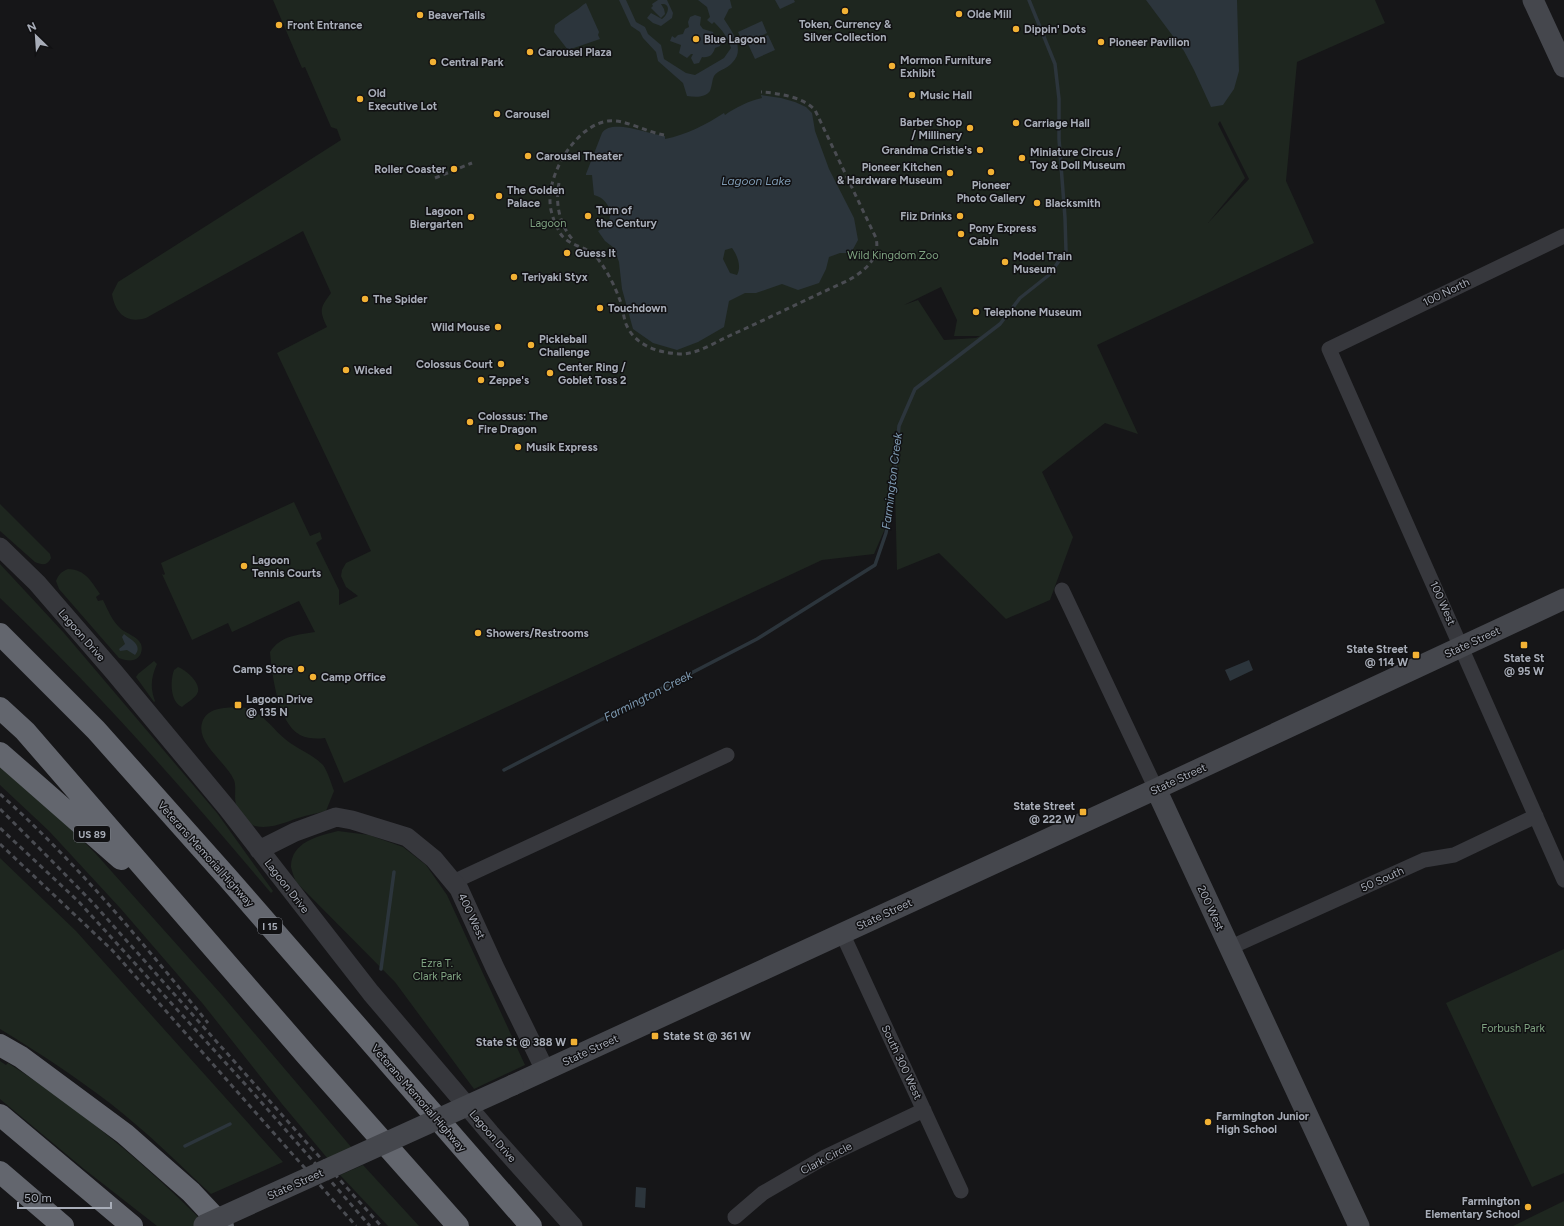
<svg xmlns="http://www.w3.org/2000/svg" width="1564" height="1226" font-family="Figtree,sans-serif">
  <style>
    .green { fill: #1e261f; fill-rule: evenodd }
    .water { fill: #2c353c; fill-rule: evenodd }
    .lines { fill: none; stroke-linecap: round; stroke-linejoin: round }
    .stream { stroke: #2c353c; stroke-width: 3.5 }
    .minor { stroke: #37383d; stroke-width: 15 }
    .tertiary { stroke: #37383d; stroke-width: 19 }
    .secondary { stroke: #45474d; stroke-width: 21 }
    .motorway { stroke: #63666e; stroke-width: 22 }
    .rail { stroke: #4a4c52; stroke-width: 3; stroke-dasharray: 5 4; stroke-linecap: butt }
    .secondary-bridge { stroke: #45474d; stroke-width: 21 }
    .poi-dot { fill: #f2b134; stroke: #111113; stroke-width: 1.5 }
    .labels { text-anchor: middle; stroke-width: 3; stroke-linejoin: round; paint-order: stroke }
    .shield { fill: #111113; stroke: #7b7e86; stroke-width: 1 }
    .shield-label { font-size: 10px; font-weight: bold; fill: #a8adb8 }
    .poi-label { font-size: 11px; font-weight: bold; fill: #a8adb8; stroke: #111113; text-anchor: start }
    .park-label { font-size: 11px; fill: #7fa381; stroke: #111113 }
    .street-label { font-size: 11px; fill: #a8adb8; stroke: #111113 }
    .water-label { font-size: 12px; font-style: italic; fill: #7f9bb3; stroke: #111113 }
  </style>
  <rect width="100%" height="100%" fill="#161618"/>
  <path class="green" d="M 273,0 L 1375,0 L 1385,23 L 1297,62 L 1286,181 L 1314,243 L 1097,345 L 1138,434 L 1105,423 L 1042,472 L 1073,537 L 1050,600 L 1006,619 L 939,553 L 897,570 L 894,450 L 884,531 L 874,554 L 822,560 L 344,783 L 325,738 C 317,739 308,739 300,735 C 278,723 272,675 270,652 C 281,635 298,635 315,632 L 299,601 L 232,632 L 228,623 L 192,640 L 162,574 L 164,575 L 165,574 L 161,563 L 294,502 L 310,536 L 320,532 L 322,539 L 316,543 L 339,590 L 339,605 L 358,596 L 346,587 L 341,576 L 342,570 L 346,563 L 371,551 L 277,353 L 327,327 C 319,310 320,308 331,293 L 303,231 L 146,318 C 126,324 115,313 112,294 L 118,282 L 341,140 L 337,129 L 331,127 L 305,67 L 302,68 ZM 1220,121 L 1249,179 L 1208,223 L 1245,178 L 1218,124 ZM 941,287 L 957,320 L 954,336 L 980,336 L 976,338 L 944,340 L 918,300 L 904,305 Z
    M 0,504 L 50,554 L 51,558 C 47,566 42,565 35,562 L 0,531 Z
    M 0,564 L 64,633 L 217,813 L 273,891 L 271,893 C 185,791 97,690 0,598 Z
    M 68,569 C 86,570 91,581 100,594 L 96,597 L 98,601 L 103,600 C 108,610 112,621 121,629 C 127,634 137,636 141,644 C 142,647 142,650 141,653 C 137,663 127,661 119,658 L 59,589 L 56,581 C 59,574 61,572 68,569 Z
    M 154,661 L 157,664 C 151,677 150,688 155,701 L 154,702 L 136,677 L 138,674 Z
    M 178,667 C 186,670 203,684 197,694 C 194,699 186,703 182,707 C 170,702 170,681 174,670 Z
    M 241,707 C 261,710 271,727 285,739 C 297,749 312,754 323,765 C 328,772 331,783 334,791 L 326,811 C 319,813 312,814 305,816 C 289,820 273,830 255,826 C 251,825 249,822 246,819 C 244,815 238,811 237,807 C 233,799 237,788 234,780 C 227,763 196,743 202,723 C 207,706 227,708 241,707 Z
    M 0,766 L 64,822 L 96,854 L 221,994 L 352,1148 L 328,1159 L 282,1104 L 203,1004 L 121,909 L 49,831 L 0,785 Z
    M 338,831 L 369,835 L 403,847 L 426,865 L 447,895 L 525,1065 L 474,1089 L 395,982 L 296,882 C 294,877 292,872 291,867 C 291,842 318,836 338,831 Z
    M 0,858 L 76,931 L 283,1162 L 211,1194 C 179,1164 147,1132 111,1104 C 76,1077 38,1052 0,1029 Z
    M 1564,949 L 1564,1173 L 1532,1187 L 1446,1003 Z
    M 0,1061 L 6,1065 L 8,1063 C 80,1109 147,1165 207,1226 L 157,1226 L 84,1169 L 0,1099 Z
    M 363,1165 L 419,1226 L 388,1226 L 340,1175 Z
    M 1564,1201 L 1564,1226 L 1513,1226 Z"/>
  <path class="water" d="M 619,0 L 626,0 L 636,22 L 645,27 L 648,34 L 661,45 L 664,59 L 686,73 L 695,75 L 724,58 L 731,48 C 728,37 722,30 714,22 L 712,24 L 707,20 L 710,17 L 707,7 L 698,0 L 730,0 L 732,8 L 729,9 L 724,19 C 732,32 746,49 732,63 C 727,69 718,70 714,76 C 712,80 712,86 710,91 C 705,98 695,97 687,96 L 683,83 L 658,61 L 656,52 L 643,38 L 640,32 L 631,26 Z
    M 658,0 L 667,0 L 673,13 L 672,18 L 661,26 L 653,23 L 647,18 L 651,13 L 662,19 C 668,15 672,3 661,4 L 664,9 L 665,14 L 661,18 L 651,8 L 653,6 L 652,4 Z
    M 775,0 L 794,0 L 795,2 L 780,9 Z
    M 1146,0 L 1237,0 L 1239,71 L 1234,89 L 1223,105 L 1211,107 L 1194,70 L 1184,51 Z
    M 586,3 L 599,32 L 598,35 L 600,39 L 568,50 L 554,32 L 555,25 C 562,20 568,15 575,11 C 579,9 582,5 586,3 Z
    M 695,15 L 701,17 L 700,25 L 703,29 L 713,32 L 714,36 L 720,38 L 721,42 L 720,46 L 715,48 C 713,55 709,58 702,57 L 699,63 L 694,64 L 691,58 L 693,54 L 691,54 L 687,58 L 679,53 L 681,45 L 670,41 L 672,36 L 675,38 L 678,35 L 683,34 L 685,29 L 689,27 L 688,22 L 690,17 Z
    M 762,21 L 767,33 L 744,44 L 738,32 Z
    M 768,35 L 775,50 L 755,59 L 748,44 Z
    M 761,95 L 781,98 L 795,102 L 806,107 L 812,113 L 815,131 L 829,169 L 854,218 L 858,240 L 851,253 L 840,253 L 829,257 L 826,269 L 819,283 L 798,290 L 782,284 L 756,293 L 745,293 L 729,301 L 724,327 L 698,342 L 677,350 L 653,343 L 633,329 L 622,289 L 619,262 L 614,248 L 605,241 L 598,231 C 617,224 612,199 594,195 L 592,175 L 586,175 L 586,174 L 602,133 C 612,118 650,135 665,136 L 665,139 C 686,135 707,124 724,113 L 725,115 C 736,107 749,101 762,98 ZM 732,248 C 737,255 742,266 737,275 L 730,273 L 723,259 L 725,250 Z
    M 124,634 C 131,640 143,645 135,655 L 127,650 L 120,651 L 119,649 L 125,644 L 122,637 Z
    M 1249,660 L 1253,670 L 1230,681 L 1225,670 Z
    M 636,1187 L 646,1188 L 645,1208 L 635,1207 Z"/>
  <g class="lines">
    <path class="stream" d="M 504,770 L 757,639 L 875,565 L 886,533 L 892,500 L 899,426 L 915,389 L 1000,324 L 1020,298 L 1049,275 L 1066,251 L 1065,218 L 1059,139 L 1059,99 L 1055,64 L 1029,0
      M 381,969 L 394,872
      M 185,1146 L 230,1124"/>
    <path class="minor" d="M 1564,236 L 1329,349 L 1564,880
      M 1062,590 L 1156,789
      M 453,882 L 727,755
      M 842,933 L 961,1191
      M 1229,948 L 1424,860 L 1454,855 L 1536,816
      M 735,1217 L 763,1193 L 825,1157 L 924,1110"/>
    <path class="tertiary" d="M 0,547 L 37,583 L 114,672 L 227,808 L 371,993 L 490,1133 L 573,1226
      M 259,850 L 295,832 L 336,817 L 352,820 L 407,837 L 434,859 L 459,889 L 495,968 L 545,1070"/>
    <path class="secondary" d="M 1533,0 L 1564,67
      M 1156,789 L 1359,1226
      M 513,1085 L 1156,789 L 1564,599"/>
    <path class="motorway" d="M 0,634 L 96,730 L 227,877 L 531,1226
      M 0,708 L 25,731 L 307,1056 L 458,1226
      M 0,753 L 121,859
      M 0,1045 L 21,1057 L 125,1134 L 191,1192 L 223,1226
      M 0,1115 L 132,1226
      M 0,1172 L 63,1226"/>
    <path class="rail" d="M 664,135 C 646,132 625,119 608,121 C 577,125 549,171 550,201 C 550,212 555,224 560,233 C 567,245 586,247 595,255 C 597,257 599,261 601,263 C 610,276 617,291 622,306 C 623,312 624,318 626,324 C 635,346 659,353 681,354 C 697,354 714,343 729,336 C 769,318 807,299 847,281 C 863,272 881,259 876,238 L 815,110 C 803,97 778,93 761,92
      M 435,178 L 472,163
      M 559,183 C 555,203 559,225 574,241
      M 0,794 C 77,863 143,943 208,1023
      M 0,809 L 51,860 L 93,903 L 381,1226
      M 0,828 L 79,902 L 255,1095 L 370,1226
      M 0,844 L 112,950 L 356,1226"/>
    <path class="secondary-bridge" d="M 204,1225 L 513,1085"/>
  </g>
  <g class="poi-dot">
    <circle cx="845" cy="11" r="4"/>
    <circle cx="959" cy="14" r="4"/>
    <circle cx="420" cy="15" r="4"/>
    <circle cx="279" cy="25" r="4"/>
    <circle cx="1016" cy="29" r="4"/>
    <circle cx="696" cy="39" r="4"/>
    <circle cx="1101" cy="42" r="4"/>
    <circle cx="530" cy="52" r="4"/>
    <circle cx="433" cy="62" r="4"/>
    <circle cx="892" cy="66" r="4"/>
    <circle cx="912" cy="95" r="4"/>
    <circle cx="360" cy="99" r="4"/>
    <circle cx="497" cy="114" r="4"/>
    <circle cx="1016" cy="123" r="4"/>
    <circle cx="970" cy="128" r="4"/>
    <circle cx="980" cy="150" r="4"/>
    <circle cx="528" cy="156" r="4"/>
    <circle cx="1022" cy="158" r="4"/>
    <circle cx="454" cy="169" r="4"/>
    <circle cx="991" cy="172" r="4"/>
    <circle cx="950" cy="173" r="4"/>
    <circle cx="499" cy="196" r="4"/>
    <circle cx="1037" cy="203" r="4"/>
    <circle cx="588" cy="216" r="4"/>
    <circle cx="960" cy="216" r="4"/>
    <circle cx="471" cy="217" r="4"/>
    <circle cx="961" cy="234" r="4"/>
    <circle cx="567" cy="253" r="4"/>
    <circle cx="1005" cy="262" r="4"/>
    <circle cx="514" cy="277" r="4"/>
    <circle cx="365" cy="299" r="4"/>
    <circle cx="600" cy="308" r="4"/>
    <circle cx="976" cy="312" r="4"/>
    <circle cx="498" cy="327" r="4"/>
    <circle cx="531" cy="345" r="4"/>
    <circle cx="501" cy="364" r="4"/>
    <circle cx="346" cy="370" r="4"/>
    <circle cx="550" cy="373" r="4"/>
    <circle cx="481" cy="380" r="4"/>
    <circle cx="470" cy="422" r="4"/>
    <circle cx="518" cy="447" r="4"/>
    <circle cx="244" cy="566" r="4"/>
    <circle cx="478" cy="633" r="4"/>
    <rect x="1520" y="641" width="8" height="8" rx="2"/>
    <rect x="1412" y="651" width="8" height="8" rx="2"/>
    <circle cx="301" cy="669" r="4"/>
    <circle cx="313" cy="677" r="4"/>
    <rect x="234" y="701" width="8" height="8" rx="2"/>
    <rect x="1079" y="808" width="8" height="8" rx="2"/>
    <rect x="651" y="1032" width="8" height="8" rx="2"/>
    <rect x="570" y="1038" width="8" height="8" rx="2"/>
    <circle cx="1208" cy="1122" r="4"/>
    <circle cx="1528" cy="1207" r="4"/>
  </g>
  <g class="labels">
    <g class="shield">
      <rect x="74" y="826" width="36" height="16" rx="3"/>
      <rect x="258" y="918" width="24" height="16" rx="3"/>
    </g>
    <g class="shield-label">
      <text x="92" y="838">US 89</text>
      <text x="270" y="930">I 15</text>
    </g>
    <g class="poi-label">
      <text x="967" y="18">Olde Mill</text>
      <text x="428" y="19">BeaverTails</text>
      <text x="845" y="28" text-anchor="middle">Token, Currency &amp;<tspan x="845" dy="13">Silver Collection</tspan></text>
      <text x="287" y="29">Front Entrance</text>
      <text x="1024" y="33">Dippin' Dots</text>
      <text x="704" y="43">Blue Lagoon</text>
      <text x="1109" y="46">Pioneer Pavilion</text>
      <text x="538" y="56">Carousel Plaza</text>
      <text x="900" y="64">Mormon Furniture<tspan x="900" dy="13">Exhibit</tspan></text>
      <text x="441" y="66">Central Park</text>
      <text x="368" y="97">Old<tspan x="368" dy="13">Executive Lot</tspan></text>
      <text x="920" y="99">Music Hall</text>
      <text x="505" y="118">Carousel</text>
      <text x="962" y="126" text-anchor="end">Barber Shop<tspan x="962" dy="13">/ Millinery</tspan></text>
      <text x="1024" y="127">Carriage Hall</text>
      <text x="972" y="154" text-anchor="end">Grandma Cristie's</text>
      <text x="1030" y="156">Miniature Circus /<tspan x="1030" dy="13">Toy &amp; Doll Museum</tspan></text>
      <text x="536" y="160">Carousel Theater</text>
      <text x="942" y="171" text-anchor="end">Pioneer Kitchen<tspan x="942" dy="13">&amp; Hardware Museum</tspan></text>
      <text x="446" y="173" text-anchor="end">Roller Coaster</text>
      <text x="991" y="189" text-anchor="middle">Pioneer<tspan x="991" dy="13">Photo Gallery</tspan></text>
      <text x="507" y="194">The Golden<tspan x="507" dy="13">Palace</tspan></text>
      <text x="1045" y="207">Blacksmith</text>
      <text x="596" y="214">Turn of<tspan x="596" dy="13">the Century</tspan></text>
      <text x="463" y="215" text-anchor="end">Lagoon<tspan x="463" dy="13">Biergarten</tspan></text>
      <text x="952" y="220" text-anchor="end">Fiiz Drinks</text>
      <text x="969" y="232">Pony Express<tspan x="969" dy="13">Cabin</tspan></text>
      <text x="575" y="257">Guess It</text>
      <text x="1013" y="260">Model Train<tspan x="1013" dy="13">Museum</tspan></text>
      <text x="522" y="281">Teriyaki Styx</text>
      <text x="373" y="303">The Spider</text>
      <text x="608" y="312">Touchdown</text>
      <text x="984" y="316">Telephone Museum</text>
      <text x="490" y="331" text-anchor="end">Wild Mouse</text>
      <text x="539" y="343">Pickleball<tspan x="539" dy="13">Challenge</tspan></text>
      <text x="493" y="368" text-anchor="end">Colossus Court</text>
      <text x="558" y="371">Center Ring /<tspan x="558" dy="13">Goblet Toss 2</tspan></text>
      <text x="354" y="374">Wicked</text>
      <text x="489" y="384">Zeppe's</text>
      <text x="478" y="420">Colossus: The<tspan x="478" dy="13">Fire Dragon</tspan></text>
      <text x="526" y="451">Musik Express</text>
      <text x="252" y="564">Lagoon<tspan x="252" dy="13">Tennis Courts</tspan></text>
      <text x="486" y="637">Showers/Restrooms</text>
      <text x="1408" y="653" text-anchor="end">State Street<tspan x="1408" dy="13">@ 114 W</tspan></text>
      <text x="1524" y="662" text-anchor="middle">State St<tspan x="1524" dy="13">@ 95 W</tspan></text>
      <text x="293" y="673" text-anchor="end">Camp Store</text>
      <text x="321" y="681">Camp Office</text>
      <text x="246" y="703">Lagoon Drive<tspan x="246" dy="13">@ 135 N</tspan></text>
      <text x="1075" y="810" text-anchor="end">State Street<tspan x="1075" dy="13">@ 222 W</tspan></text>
      <text x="663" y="1040">State St @ 361 W</text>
      <text x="566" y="1046" text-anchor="end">State St @ 388 W</text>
      <text x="1216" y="1120">Farmington Junior<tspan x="1216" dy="13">High School</tspan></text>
      <text x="1520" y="1205" text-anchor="end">Farmington<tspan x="1520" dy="13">Elementary School</tspan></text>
    </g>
    <g class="park-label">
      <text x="548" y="227">Lagoon</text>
      <text x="893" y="259">Wild Kingdom Zoo</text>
      <text x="437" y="967">Ezra T.<tspan x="437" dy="13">Clark Park</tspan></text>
      <text x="1513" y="1032">Forbush Park</text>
    </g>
    <g class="street-label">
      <text transform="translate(1446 292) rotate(-26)" y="4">100 North</text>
      <text transform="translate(1443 603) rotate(66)" y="4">100 West</text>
      <text transform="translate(82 635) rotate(49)" y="4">Lagoon Drive</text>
      <text transform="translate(1472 642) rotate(-25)" y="4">State Street</text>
      <text transform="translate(1178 779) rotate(-25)" y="4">State Street</text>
      <text transform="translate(206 854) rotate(48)" y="4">Veterans Memorial Highway</text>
      <text transform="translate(1382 879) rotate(-24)" y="4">50 South</text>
      <text transform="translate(287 886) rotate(52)" y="4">Lagoon Drive</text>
      <text transform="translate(1211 908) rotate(65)" y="4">200 West</text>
      <text transform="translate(884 914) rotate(-25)" y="4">State Street</text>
      <text transform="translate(472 916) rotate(65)" y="4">400 West</text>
      <text transform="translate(590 1050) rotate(-25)" y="4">State Street</text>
      <text transform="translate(902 1062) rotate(65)" y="4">South 300 West</text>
      <text transform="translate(419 1098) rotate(49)" y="4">Veterans Memorial Highway</text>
      <text transform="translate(493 1136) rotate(49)" y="4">Lagoon Drive</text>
      <text transform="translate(826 1158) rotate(-28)" y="4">Clark Circle</text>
      <text transform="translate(295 1184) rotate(-24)" y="4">State Street</text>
    </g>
    <g class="water-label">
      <text x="756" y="185">Lagoon Lake</text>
      <text transform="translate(892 481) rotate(-83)" y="4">Farmington Creek</text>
      <text transform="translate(648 696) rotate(-27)" y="4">Farmington Creek</text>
    </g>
  </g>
  <g transform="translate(36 36) rotate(335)" stroke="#111113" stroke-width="3" paint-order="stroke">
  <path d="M0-3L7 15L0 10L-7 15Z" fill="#a8adb8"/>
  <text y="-6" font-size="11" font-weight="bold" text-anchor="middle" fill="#a8adb8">N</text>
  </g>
  <path d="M18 1202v6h93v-6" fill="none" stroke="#a8adb8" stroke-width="2"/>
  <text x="24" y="1202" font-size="12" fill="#a8adb8" stroke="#111113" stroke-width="3" paint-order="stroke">50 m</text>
</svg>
